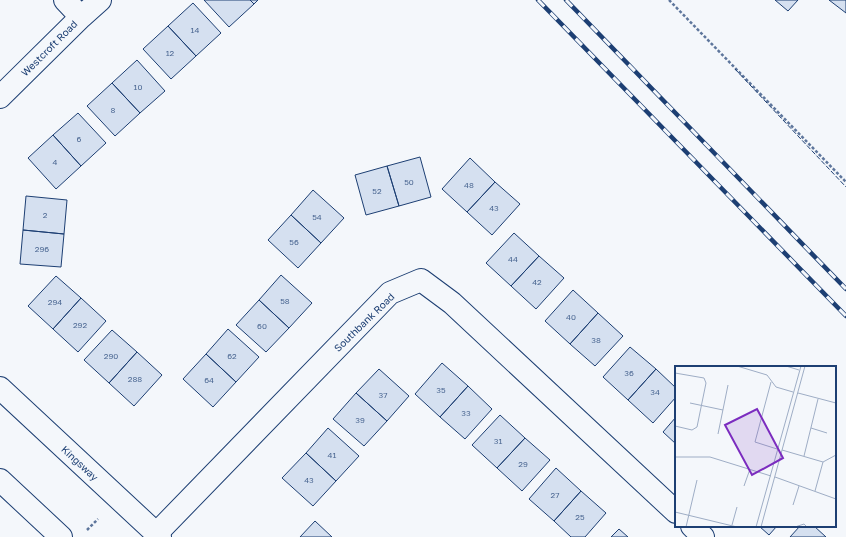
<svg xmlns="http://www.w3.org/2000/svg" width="846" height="537" font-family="'Golos Text',sans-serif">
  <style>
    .building { fill: #d5e0f0; stroke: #1d3f73 }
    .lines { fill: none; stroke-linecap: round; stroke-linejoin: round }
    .minor-casing { stroke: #1d3f73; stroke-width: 24 }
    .trunk-casing { stroke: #1d3f73; stroke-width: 24 }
    .path { stroke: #5e769c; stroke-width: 2.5; stroke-dasharray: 3 2; stroke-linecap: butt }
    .minor { stroke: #f4f7fb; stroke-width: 22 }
    .trunk { stroke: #f4f7fb; stroke-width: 22 }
    .rail-casing { stroke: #1d3f73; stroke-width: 4.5 }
    .rail { stroke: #f4f7fb; stroke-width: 3; stroke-dasharray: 9; stroke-linecap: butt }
    .fence { stroke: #1d3f73; stroke-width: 1; stroke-dasharray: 5 2; stroke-linecap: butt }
    .labels { text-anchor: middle; stroke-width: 3; stroke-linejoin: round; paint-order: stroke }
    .number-label { font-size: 8px; fill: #4b6792 }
    .street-label { font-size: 10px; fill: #1d3f73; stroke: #f4f7fb }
    .inset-road { fill: none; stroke: #9eadc5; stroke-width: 1 }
    .view { fill: #7b2cbf; fill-opacity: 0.15; stroke: #7b2cbf; stroke-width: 2 }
    .inset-edge { fill: none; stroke: #1d3f73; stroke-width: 2 }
  </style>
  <rect width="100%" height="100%" fill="#f4f7fb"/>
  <path class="building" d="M 204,0 L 250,0 L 254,4 L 229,27 Z
    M 250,0 L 258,0 L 254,4 Z
    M 775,0 L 798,0 L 788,11 Z
    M 829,0 L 846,0 L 846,13 Z
    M 193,3 L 221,33 L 196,56 L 168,26 Z
    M 168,26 L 196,56 L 171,79 L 143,49 Z
    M 137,60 L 165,91 L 140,113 L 112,83 Z
    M 112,83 L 140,113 L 115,136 L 87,106 Z
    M 78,113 L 106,143 L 81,166 L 53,135 Z
    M 53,135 L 81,166 L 56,189 L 28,158 Z
    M 420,157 L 431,197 L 399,206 L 387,166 Z
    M 470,158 L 495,182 L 467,212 L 442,189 Z
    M 387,166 L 399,206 L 366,215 L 355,175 Z
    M 495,182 L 520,204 L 492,235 L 467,212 Z
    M 313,190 L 344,218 L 321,243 L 291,215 Z
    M 26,196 L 67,200 L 64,234 L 23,230 Z
    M 291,215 L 321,243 L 298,268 L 268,240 Z
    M 23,230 L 64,234 L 61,267 L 20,264 Z
    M 514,233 L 539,256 L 511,286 L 486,263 Z
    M 539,256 L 564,278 L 536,309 L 511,286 Z
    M 281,275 L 312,303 L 289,328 L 259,300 Z
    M 56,276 L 81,298 L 53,329 L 28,306 Z
    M 573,290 L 598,313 L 570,344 L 545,321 Z
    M 81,298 L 106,321 L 78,352 L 53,329 Z
    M 259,300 L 289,328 L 266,352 L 236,325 Z
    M 598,313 L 623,336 L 595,366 L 570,344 Z
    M 228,329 L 259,357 L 236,382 L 206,354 Z
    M 112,330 L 137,352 L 109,383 L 84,360 Z
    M 630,347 L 656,369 L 628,400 L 603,377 Z
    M 137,352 L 162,375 L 134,406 L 109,383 Z
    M 206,354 L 236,382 L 213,407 L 183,379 Z
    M 442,363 L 468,386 L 440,417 L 415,394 Z
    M 379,369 L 409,396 L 387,421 L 356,393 Z
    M 656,369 L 676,388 L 676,397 L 653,423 L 628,400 Z
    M 468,386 L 492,409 L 465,439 L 440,417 Z
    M 356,393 L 387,421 L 364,446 L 333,419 Z
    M 500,415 L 525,438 L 497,468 L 472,445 Z
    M 676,417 L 676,444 L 663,432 Z
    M 328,428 L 359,456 L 336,481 L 306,453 Z
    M 525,438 L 550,460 L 522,491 L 497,468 Z
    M 306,453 L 336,481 L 313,506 L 282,478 Z
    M 556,468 L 581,491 L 554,521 L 529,499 Z
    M 581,491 L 606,513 L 585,537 L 571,537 L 554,521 Z
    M 315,521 L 332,537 L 300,537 Z
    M 759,526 L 777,526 L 769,535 Z
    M 800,526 L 814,526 L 826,537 L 790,537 Z
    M 619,529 L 628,537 L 611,537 Z"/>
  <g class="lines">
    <defs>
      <path id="minor" d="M 65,0 L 81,17
        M 0,97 L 81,17 L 100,0
        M 692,526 L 703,537
        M 156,534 L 390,293 L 421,280 L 452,303 L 676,512"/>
      <path id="trunk" d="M 0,388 L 160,537
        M 0,480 L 61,537"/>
    </defs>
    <use href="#minor" class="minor-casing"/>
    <use href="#trunk" class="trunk-casing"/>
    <path class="path" d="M 669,0 L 846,182
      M 87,530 L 98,519"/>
    <use href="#minor" class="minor"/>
    <use href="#trunk" class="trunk"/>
    <defs>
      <path id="rail" d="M 538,0 L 846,316
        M 566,0 L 846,289"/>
    </defs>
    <use href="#rail" class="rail-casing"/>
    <use href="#rail" class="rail"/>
    <path class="fence" d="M 735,69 L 846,187"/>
  </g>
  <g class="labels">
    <g class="number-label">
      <text x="195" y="33">14</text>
      <text x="170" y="56">12</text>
      <text x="138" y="90">10</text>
      <text x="113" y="113">8</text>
      <text x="79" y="142">6</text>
      <text x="55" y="165">4</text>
      <text x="409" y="185">50</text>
      <text x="469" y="188">48</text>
      <text x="377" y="194">52</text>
      <text x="494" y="211">43</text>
      <text x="45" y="218">2</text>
      <text x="317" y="220">54</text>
      <text x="294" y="245">56</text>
      <text x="42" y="252">296</text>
      <text x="513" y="262">44</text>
      <text x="537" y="285">42</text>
      <text x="285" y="304">58</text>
      <text x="55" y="305">294</text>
      <text x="571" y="320">40</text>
      <text x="80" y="328">292</text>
      <text x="262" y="329">60</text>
      <text x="596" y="343">38</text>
      <text x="111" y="359">290</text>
      <text x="232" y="359">62</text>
      <text x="629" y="376">36</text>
      <text x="135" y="382">288</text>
      <text x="209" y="383">64</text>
      <text x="441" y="393">35</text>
      <text x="655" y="395">34</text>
      <text x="383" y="398">37</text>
      <text x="466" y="416">33</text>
      <text x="360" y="423">39</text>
      <text x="498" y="444">31</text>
      <text x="332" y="458">41</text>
      <text x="523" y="467">29</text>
      <text x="309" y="483">43</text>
      <text x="555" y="498">27</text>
      <text x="580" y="520">25</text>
    </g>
    <g class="street-label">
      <text transform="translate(49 48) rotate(-45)" y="4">Westcroft Road</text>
      <text transform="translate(364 322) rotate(-44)" y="4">Southbank Road</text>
      <text transform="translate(80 463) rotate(43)" y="4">Kingsway</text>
    </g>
  </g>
  <g transform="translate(675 366)">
    <rect width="161" height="161" fill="#f4f7fb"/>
    <path class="inset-road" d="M 62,0 L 92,9 L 101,21 L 118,26M 111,0 L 124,4M 0,7 L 29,12 L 31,17 L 22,61 L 17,64 L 0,60M 96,16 L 80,76 L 102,83M 123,27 L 161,37M 15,37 L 48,44M 136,62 L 152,67M 43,68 L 53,19M 107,84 L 148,96 L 161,89M 129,90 L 143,33M 0,91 L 35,91 L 96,110M 100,111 L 161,133M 69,120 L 75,103M 140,125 L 148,96M 118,139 L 124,120M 0,146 L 62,161M 57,159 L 62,141M 11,161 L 22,114M 81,161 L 126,0M 86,161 L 130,0M 120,161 L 129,158 L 132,161"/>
    <path class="view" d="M 82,43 L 108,92 L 77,109 L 50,59 Z"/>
    <rect width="161" height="161" class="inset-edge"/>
  </g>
</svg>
